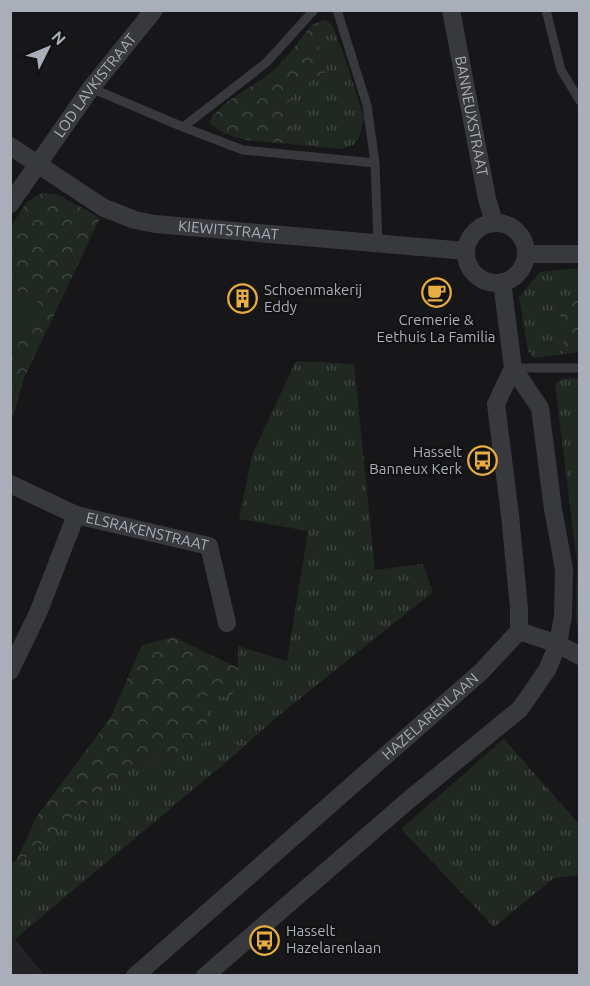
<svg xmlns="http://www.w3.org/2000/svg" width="590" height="986" font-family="Ubuntu,sans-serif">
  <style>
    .built { fill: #232326 }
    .grass { fill: url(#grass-tufts) }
    .forest { fill: url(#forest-crowns) }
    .garden { fill: #212822 }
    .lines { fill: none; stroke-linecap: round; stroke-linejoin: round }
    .service { stroke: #38393d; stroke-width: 9 }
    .minor { stroke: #38393d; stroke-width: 18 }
    .labels { text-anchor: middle; stroke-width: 4.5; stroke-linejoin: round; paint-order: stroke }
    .street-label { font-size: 15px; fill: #aaaeb8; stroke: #121214 }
    .poi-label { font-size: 15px; fill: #aaaeb8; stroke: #121214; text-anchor: start }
  </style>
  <defs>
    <pattern id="grass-tufts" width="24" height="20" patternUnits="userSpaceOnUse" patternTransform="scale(1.5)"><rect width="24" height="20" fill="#212822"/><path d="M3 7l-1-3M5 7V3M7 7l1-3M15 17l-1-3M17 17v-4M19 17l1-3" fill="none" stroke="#3f4540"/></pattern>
    <pattern id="forest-crowns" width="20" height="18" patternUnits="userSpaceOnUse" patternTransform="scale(1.5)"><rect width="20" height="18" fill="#212822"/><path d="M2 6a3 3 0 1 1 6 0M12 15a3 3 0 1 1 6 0" fill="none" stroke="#3f4540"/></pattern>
  </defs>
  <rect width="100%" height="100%" fill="#171719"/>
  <path class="built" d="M 10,935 L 15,939 L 44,975 L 11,975 Z"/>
  <path class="grass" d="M 324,20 L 329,22 L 333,27 L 346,61 L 364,118 L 359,138 L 353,145 L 340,149 L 290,144 L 292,120 L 283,116 C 293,87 301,86 327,72 L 312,25 Z
    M 579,268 L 579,296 L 559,301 L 564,354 L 534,358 L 528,351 L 519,297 L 540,272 Z
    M 296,361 L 354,364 L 375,570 L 423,564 L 433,592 L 273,720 L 237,753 L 15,939 L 11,935 L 10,871 L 133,764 L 165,757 L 205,696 L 238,668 L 238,646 L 287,661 L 308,531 L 239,519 L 252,455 Z
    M 574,378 L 580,379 L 579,630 L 576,621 L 577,563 L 555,384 L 562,379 Z
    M 504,739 L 579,824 L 579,875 L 554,878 L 494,927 L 401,829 Z"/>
  <path class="forest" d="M 312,25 L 327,72 C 302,85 292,88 283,116 L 292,120 L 290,144 C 264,141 228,143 209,122 C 222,100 248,90 268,75 C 285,62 298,41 312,25 Z
    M 42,193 L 57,194 L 100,218 L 24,378 L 11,423 L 11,226 L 27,202 Z
    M 579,296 L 579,352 L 564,354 L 559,301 Z
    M 174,637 L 238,668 L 232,697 L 205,696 L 208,741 L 165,757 L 133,764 L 11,871 L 11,864 L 17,859 L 37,816 L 111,717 L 142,645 Z"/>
  <path class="garden" d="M 11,288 L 38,301 L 11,360 Z"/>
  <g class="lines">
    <path class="service" d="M 337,10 L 367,105 L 375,163 L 378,244
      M 546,10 L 561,70 L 580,101
      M 91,88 L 183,127 L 243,150 L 375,163
      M 183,127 L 266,63 L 314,10
      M 513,368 L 580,368"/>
    <g class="minor">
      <path id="s1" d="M 451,10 L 487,199 L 494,222"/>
      <path id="s2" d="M 10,146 L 104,208 L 135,220 L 155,224 L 466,251"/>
      <path id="s3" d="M 10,204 L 91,88 L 154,10"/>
      <circle cx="496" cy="253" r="30"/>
      <path d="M 526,254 L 580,254"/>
      <path id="s4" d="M 10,484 L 76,515 L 209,546 L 227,623"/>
      <path d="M 519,631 L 558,644 L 580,656"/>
      <path d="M 10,671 L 38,613 L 76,515"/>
      <path id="s5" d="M 135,976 L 482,671 L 519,631 L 519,608 L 510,515 L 496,404 L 513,368"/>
      <path d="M 205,976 L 411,798 L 520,709 L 547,670 L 558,644 L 563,616 L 564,569 L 553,509 L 540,408 L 513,368 L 502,282"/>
    </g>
  </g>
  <defs>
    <symbol id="cafe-ring" viewBox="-11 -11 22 22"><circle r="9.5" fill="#121214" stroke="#e7ad40" stroke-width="1.5"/><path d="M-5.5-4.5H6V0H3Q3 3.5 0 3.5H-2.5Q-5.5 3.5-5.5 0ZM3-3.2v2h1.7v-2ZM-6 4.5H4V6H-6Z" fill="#e7ad40"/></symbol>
    <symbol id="building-ring" viewBox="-11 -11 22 22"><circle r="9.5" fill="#121214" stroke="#e7ad40" stroke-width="1.5"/><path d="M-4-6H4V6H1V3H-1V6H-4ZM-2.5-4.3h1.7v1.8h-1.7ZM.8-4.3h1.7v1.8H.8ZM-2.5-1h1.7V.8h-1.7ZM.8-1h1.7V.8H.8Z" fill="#e7ad40"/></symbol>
    <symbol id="bus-ring" viewBox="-11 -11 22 22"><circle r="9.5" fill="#121214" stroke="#e7ad40" stroke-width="1.5"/><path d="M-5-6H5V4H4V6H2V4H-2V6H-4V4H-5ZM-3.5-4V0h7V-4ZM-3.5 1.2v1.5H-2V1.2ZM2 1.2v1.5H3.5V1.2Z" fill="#e7ad40"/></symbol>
  </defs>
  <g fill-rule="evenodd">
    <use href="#cafe-ring" x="420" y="276" width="33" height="33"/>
    <use href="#building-ring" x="226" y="282" width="33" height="33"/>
    <use href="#bus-ring" x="466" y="444" width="33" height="33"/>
    <use href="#bus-ring" x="248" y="924" width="33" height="33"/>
  </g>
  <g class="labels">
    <g class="street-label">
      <text dy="5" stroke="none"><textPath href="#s3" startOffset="146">LOD LAVKISTRAAT</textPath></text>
      <text dy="5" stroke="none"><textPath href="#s1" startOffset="108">BANNEUXSTRAAT</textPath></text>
      <text dy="5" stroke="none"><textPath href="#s2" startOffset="240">KIEWITSTRAAT</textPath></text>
      <text dy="5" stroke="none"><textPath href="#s4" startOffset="146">ELSRAKENSTRAAT</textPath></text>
      <text dy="5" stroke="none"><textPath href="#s5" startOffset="393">HAZELARENLAAN</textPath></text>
    </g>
    <g class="poi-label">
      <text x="264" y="295">Schoenmakerij<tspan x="264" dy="17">Eddy</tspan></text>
      <text x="436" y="325" text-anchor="middle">Cremerie &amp;<tspan x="436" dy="17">Eethuis La Familia</tspan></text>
      <text x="462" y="457" text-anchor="end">Hasselt<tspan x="462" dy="17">Banneux Kerk</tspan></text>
      <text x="286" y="936">Hasselt<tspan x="286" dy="17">Hazelarenlaan</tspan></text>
    </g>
  </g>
  <rect width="590" height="986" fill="none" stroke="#aaaeb8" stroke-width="24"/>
  <g transform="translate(48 48) rotate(47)" stroke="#121214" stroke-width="4.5" paint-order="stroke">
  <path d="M0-4.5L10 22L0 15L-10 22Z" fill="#aaaeb8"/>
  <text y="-9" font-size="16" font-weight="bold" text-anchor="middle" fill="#aaaeb8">N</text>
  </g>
</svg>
